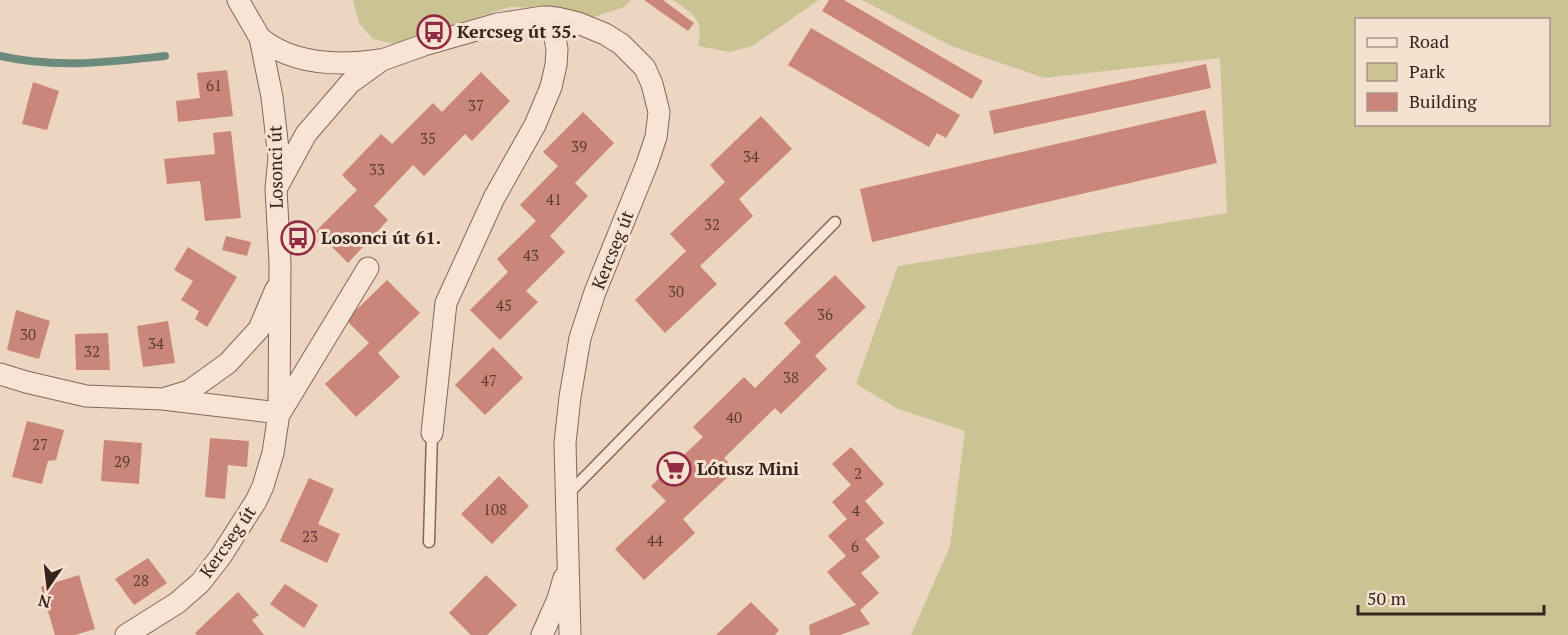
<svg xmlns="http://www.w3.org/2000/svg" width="1568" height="635" font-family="'PT Serif',serif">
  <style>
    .green { fill: #cac495; fill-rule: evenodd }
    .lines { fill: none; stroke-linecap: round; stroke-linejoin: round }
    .stream { stroke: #6b8c7c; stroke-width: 8 }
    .building { fill: #ca8678 }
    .lane-casing { stroke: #856659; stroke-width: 13 }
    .street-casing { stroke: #856659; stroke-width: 23 }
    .lane { stroke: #f8e4d4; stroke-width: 10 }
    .street { stroke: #f8e4d4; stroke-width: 21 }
    .labels { text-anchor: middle; stroke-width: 6; stroke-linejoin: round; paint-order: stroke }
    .number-label { font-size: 15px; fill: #5a3c34 }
    .poi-label { font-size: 18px; font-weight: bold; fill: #35231d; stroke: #f4e1d0; text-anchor: start }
    .street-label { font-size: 18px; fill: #35231d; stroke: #f4e1d0 }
  </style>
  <rect width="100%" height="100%" fill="#ecd5c1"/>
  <path class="green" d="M 353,0 L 631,0 L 624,7 L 594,17 L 552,8 L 510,7 L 393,44 L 373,39 L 359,23 Z
    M 673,0 L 819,0 L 752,46 L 729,52 L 698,46 C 704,18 694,15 673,0 Z
    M 862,0 L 1568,0 L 1568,635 L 911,635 L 950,546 L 965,431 L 898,409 L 856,384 L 898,266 L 1227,213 L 1220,58 L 1044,78 L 951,46 ZM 1356,20 L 1548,20 L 1548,124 L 1356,124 Z"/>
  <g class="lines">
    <path class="stream" d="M 0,56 C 56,69 109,62 165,56"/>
  </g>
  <path class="building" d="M 644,0 L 663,0 L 694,23 L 688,31 Z
    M 829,0 L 844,0 L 983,81 L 972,99 L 822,11 Z
    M 811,28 L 960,115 L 946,138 L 937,133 L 929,147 L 788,65 Z
    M 1206,64 L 1211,88 L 994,134 L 989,111 Z
    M 227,70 L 233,116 L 178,122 L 176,101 L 200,98 L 197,73 Z
    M 481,72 L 510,101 L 472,141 L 465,134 L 424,176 L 413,165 L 374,206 L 388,220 L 348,263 L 316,231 L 357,190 L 342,175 L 381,134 L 392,144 L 433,103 L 442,112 Z
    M 33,82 L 59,91 L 47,130 L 22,124 Z
    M 1205,110 L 1217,163 L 872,242 L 860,189 Z
    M 583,112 L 614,143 L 575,183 L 588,196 L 550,236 L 565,252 L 526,291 L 538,302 L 500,340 L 470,310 L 508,272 L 497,259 L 536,221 L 520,205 L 558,166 L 543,152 Z
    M 761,116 L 792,149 L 739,199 L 753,216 L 700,266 L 717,284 L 665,333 L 635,300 L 686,251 L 670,234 L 725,182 L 710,165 Z
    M 231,131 L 241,218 L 205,221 L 200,181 L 167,184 L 164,159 L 215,154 L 213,133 Z
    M 226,236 L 251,242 L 247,256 L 222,250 Z
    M 188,247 L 237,277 L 207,327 L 195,319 L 199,311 L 181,300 L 193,281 L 174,270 Z
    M 835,275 L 866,307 L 815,356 L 827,369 L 781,414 L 775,408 L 724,458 L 735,470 L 683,519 L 695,533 L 644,580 L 615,549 L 666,501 L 651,486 L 703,437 L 693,427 L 744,377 L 755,388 L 801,342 L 784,323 Z
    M 387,280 L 420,313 L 378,353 L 400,377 L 356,417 L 325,384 L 369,343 L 346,320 Z
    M 16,310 L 50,321 L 39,359 L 7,350 Z
    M 168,321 L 175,363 L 143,367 L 137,326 Z
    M 108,333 L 110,370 L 76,370 L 75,334 Z
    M 493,347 L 523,378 L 485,415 L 455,385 Z
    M 27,421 L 64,430 L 56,460 L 48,461 L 42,484 L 12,477 Z
    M 210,438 L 249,441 L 247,467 L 228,465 L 225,499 L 205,497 Z
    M 104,440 L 142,443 L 139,484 L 101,481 Z
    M 851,447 L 884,484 L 865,501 L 884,523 L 865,539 L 880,557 L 861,573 L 879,593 L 860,610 L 870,624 L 840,635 L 810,635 L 809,625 L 856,605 L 827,572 L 846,556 L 828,536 L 847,519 L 832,502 L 851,485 L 832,464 Z
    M 499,476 L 529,506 L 492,544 L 461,514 Z
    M 309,478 L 334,489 L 318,524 L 340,534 L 327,563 L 280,541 Z
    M 148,558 L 167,583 L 134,605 L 115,579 Z
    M 79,575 L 95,629 L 75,635 L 55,635 L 41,587 Z
    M 486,575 L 517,605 L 487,635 L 471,635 L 449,613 Z
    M 285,584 L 318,605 L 304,628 L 270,604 Z
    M 238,592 L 259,615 L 252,620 L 264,635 L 197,635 L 195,633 Z
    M 751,602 L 779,630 L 775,635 L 716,635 Z"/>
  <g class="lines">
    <defs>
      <path id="lane" d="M 567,495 L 835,222
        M 429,542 L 432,433"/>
      <path id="street" d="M 260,38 C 293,65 339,66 380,60
        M 276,189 L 306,134 L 350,83 L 382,60 L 424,45 L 497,24 L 543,17 L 557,18 L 578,23 L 605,34 L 621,44 L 645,68 L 652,84 L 659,112 L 656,137 L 647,164 L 595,292 L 580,338 L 570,397 L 565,443 L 570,635
        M 0,374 L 26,382 L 86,396 L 163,399 L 279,413
        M 166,398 L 189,391 L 228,363 L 259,329 L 276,289
        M 280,413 L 368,268
        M 432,433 L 446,303 L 494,198 L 535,125 L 551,87 L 556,65 L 557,49 L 551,17
        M 126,635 L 177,603 L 200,583 L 221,556 L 256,501 L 263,486 L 273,453 L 279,413 L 280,263 L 276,189 L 279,158 L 272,97 L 260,38 L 238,0
        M 542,635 L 558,599 L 564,578"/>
    </defs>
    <use href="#lane" class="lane-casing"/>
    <use href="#street" class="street-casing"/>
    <use href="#lane" class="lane"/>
    <use href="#street" class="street"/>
  </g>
  <defs>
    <symbol id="bus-ring" viewBox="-11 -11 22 22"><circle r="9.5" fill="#f4e1d0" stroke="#922b44" stroke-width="1.5"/><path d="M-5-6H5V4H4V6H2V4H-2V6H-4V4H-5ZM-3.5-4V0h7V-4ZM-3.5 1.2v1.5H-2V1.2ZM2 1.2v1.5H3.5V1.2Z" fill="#922b44"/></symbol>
    <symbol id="supermarket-ring" viewBox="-11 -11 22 22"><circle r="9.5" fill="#f4e1d0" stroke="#922b44" stroke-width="1.5"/><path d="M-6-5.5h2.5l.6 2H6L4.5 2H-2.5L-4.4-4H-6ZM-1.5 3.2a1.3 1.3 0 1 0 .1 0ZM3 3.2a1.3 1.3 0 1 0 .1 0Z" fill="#922b44"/></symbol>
  </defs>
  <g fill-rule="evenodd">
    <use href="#bus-ring" x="415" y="13" width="38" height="38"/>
    <use href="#bus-ring" x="279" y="219" width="38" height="38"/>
    <use href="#supermarket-ring" x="655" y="450" width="38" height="38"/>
  </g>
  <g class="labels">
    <g class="number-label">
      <text x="214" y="91">61</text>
      <text x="476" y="111">37</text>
      <text x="428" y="144">35</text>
      <text x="579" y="152">39</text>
      <text x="751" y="162">34</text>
      <text x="377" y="175">33</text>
      <text x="554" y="205">41</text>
      <text x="712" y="230">32</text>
      <text x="531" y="261">43</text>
      <text x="676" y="297">30</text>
      <text x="504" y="311">45</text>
      <text x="825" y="320">36</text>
      <text x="28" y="340">30</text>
      <text x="156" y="349">34</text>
      <text x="92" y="357">32</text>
      <text x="791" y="383">38</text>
      <text x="489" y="386">47</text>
      <text x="734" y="423">40</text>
      <text x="40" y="450">27</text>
      <text x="122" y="467">29</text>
      <text x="858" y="479">2</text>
      <text x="495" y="515">108</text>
      <text x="856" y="516">4</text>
      <text x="310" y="542">23</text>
      <text x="655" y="546">44</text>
      <text x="855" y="552">6</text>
      <text x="141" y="586">28</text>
    </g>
    <g class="poi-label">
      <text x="457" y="38">Kercseg út 35.</text>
      <text x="321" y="244">Losonci út 61.</text>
      <text x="697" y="475">Lótusz Mini</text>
    </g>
    <g class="street-label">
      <text transform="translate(276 167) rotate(-91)" y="6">Losonci út</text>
      <text transform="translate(613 250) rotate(-68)" y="6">Kercseg út</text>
      <text transform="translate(228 542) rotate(-55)" y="6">Kercseg út</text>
    </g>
  </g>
  <rect x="1355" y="18" width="195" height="108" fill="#f4e1d0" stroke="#a89588" stroke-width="1.5"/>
  <rect x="1367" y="38" width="30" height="9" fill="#f8e4d4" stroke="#a89588" stroke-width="1.5"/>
  <text x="1409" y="48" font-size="18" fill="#35231d">Road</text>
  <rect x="1367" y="63" width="30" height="18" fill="#cac495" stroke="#a89588" stroke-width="1.5"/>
  <text x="1409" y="78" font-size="18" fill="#35231d">Park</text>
  <rect x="1367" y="93" width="30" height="18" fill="#ca8678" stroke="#a89588" stroke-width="1.5"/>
  <text x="1409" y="108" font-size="18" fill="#35231d">Building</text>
  <g transform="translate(48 587) rotate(194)" stroke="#f4e1d0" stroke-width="4.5" paint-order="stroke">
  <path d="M0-4.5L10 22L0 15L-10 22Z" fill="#35231d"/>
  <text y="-9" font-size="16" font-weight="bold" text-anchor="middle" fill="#35231d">N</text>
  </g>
  <path d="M1358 605v9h186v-9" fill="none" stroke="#35231d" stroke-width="3"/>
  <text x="1367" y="605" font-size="18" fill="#35231d" stroke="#f4e1d0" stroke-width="4.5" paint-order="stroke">50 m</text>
</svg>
